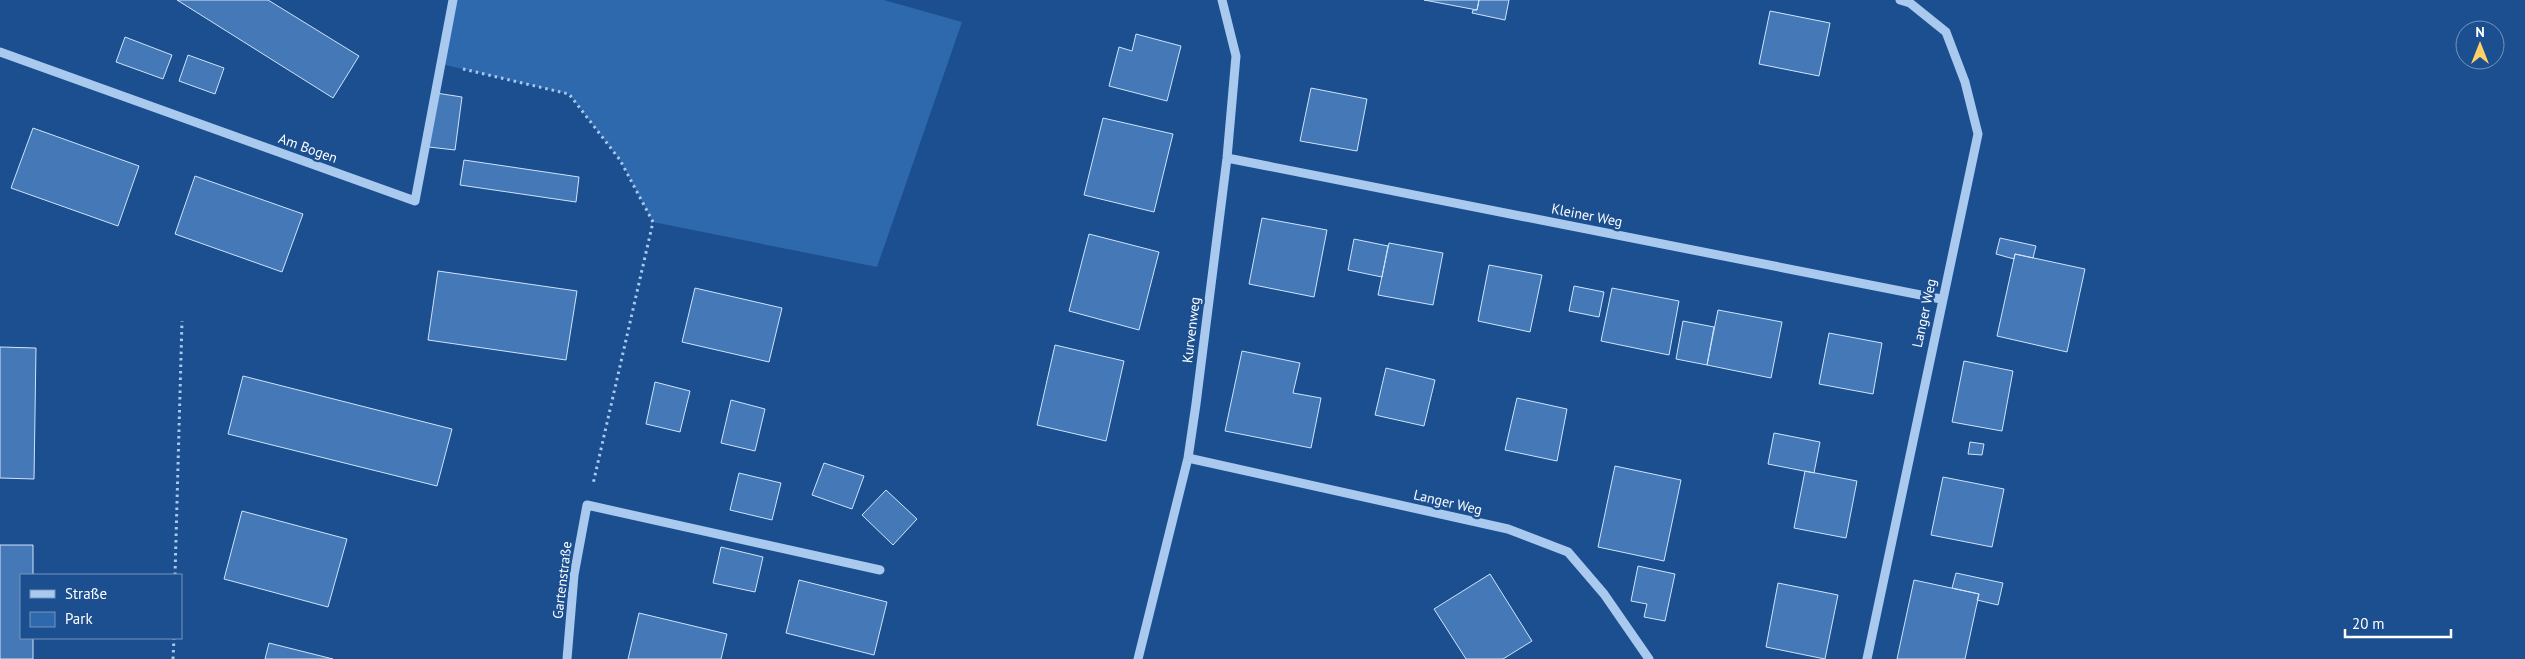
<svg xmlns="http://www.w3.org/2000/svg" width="2525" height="659" font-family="'PT Sans',sans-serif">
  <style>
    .green { fill: #2e69ad }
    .building { fill: #4478b7; stroke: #cfe3fa }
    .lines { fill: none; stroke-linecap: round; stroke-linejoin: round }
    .path { stroke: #a9c9ee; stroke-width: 3; stroke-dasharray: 2.5 4; stroke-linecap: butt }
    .minor { stroke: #a9c9ee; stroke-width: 9 }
    .labels { text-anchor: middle; stroke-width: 5; stroke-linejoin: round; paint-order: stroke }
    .street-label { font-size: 14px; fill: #fff; stroke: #1b4f8f }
  </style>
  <rect width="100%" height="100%" fill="#1b4f8f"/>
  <path class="green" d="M 453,0 L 884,0 L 962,22 L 877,267 L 653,222 L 620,160 L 569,94 L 441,64 Z"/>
  <path class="building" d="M 177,0 L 268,0 L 359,56 L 333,98 Z
    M 1424,0 L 1479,0 L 1477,10 Z
    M 1479,0 L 1509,0 L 1505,20 L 1472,13 L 1473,10 L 1477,10 Z
    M 1770,11 L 1830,23 L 1819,76 L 1759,64 Z
    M 1136,34 L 1181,46 L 1167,101 L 1109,86 L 1119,47 L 1132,51 Z
    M 125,37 L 172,55 L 163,79 L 116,62 Z
    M 188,55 L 224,68 L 215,94 L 179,81 Z
    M 1311,88 L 1367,99 L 1357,151 L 1300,141 Z
    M 436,93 L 462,97 L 455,150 L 429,147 Z
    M 1103,118 L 1173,134 L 1154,212 L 1084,195 Z
    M 33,128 L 139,166 L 118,226 L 11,188 Z
    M 464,160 L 579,177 L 576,202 L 460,185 Z
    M 195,176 L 303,214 L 282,272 L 175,234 Z
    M 1262,218 L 1327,230 L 1314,297 L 1249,284 Z
    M 1089,234 L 1159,252 L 1139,330 L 1069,311 Z
    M 2000,238 L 2036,246 L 2033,258 L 2015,254 L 2014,259 L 1996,254 Z
    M 1354,239 L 1388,246 L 1382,277 L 1348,270 Z
    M 1389,243 L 1443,253 L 1433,305 L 1378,295 Z
    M 2015,254 L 2085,269 L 2067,352 L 1997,336 Z
    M 1489,265 L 1542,275 L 1530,332 L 1478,321 Z
    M 438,271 L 577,291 L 566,360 L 428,340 Z
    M 1574,286 L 1604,292 L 1599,317 L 1569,311 Z
    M 695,288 L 782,308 L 769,362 L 682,342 Z
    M 1612,288 L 1679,301 L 1669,355 L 1601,341 Z
    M 1718,310 L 1782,322 L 1771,378 L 1707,365 Z
    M 1683,321 L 1714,327 L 1707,365 L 1676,359 Z
    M 1829,333 L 1882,343 L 1873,394 L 1819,384 Z
    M 1055,345 L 1124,361 L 1106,441 L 1037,425 Z
    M 0,347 L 36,348 L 34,479 L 0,478 Z
    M 1242,351 L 1300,363 L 1293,393 L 1321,398 L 1311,448 L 1225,431 Z
    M 1964,361 L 2013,371 L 2002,431 L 1952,422 Z
    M 1386,368 L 1435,380 L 1424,426 L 1375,415 Z
    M 243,376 L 452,429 L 437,486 L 228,434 Z
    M 655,382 L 690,391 L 680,432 L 646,424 Z
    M 1517,398 L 1567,409 L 1557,461 L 1505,450 Z
    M 731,400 L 765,409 L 755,451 L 721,443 Z
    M 1774,433 L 1820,442 L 1814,473 L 1768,464 Z
    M 1970,442 L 1984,444 L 1982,455 L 1968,454 Z
    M 824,463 L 864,476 L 852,509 L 812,495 Z
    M 1615,466 L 1681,480 L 1664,561 L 1598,547 Z
    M 1805,471 L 1857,481 L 1846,538 L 1794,528 Z
    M 739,473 L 781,483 L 772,520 L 730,510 Z
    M 1943,477 L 2004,489 L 1992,547 L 1931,535 Z
    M 886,490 L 917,519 L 893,545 L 862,515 Z
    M 242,511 L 347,539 L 328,607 L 224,579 Z
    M 0,545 L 33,545 L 33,575 L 21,575 L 21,638 L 33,638 L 33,659 L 0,659 Z
    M 721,547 L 763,557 L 755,592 L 713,583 Z
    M 1638,566 L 1675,574 L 1665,621 L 1644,617 L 1647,604 L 1631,601 Z
    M 1956,573 L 2003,583 L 1998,605 L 1977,600 L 1979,594 L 1952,588 Z
    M 1490,574 L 1532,641 L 1503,659 L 1466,659 L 1434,609 Z
    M 799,580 L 887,602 L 874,655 L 786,633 Z
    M 1914,580 L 1979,594 L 1965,659 L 1897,659 Z
    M 1778,583 L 1838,595 L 1825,659 L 1766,647 Z
    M 639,613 L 727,634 L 721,659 L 628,659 Z
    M 269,643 L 333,659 L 265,659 Z"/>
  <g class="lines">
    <path class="path" d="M 463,69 L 569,94 L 620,160 L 653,222 L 593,484
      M 175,575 L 182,321
      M 173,659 L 174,638"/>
    <path class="minor" d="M 0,52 L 415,201 L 453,0
      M 1227,158 L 1941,299
      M 1188,458 L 1508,529 L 1568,552 L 1604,594 L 1649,659
      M 567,659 L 574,575 L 587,505 L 880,570
      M 1138,659 L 1188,458 L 1196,404 L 1227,158 L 1236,56 L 1222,0
      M 1867,659 L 1978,134 L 1965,82 L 1946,32 L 1910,3 L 1900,0"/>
  </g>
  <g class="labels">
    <g class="street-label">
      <text transform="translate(308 148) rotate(20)" y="5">Am Bogen</text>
      <text transform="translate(1587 215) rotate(11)" y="5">Kleiner Weg</text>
      <text transform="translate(1924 313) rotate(-78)" y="5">Langer Weg</text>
      <text transform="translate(1191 330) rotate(-83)" y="5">Kurvenweg</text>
      <text transform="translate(1448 502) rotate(13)" y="5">Langer Weg</text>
      <text transform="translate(562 580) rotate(-83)" y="5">Gartenstraße</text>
    </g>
  </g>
  <rect x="20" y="574" width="162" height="65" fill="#1b4f8f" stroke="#7695bc"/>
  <rect x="30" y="590" width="25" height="8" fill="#a9c9ee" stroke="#7695bc"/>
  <text x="65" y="599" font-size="15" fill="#ffffff">Straße</text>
  <rect x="30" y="612" width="25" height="15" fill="#2e69ad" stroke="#7695bc"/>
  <text x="65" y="624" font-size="15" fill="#ffffff">Park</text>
  <g transform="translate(2480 45)"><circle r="24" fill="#1b4f8f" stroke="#7695bc"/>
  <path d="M0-4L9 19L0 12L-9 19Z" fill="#ffd166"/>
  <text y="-8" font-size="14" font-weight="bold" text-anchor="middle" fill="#ffffff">N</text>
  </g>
  <path d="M2345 629v8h106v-8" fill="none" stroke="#ffffff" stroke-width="2.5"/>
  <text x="2352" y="629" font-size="15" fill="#ffffff" stroke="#1b4f8f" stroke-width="4" paint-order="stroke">20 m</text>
</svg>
